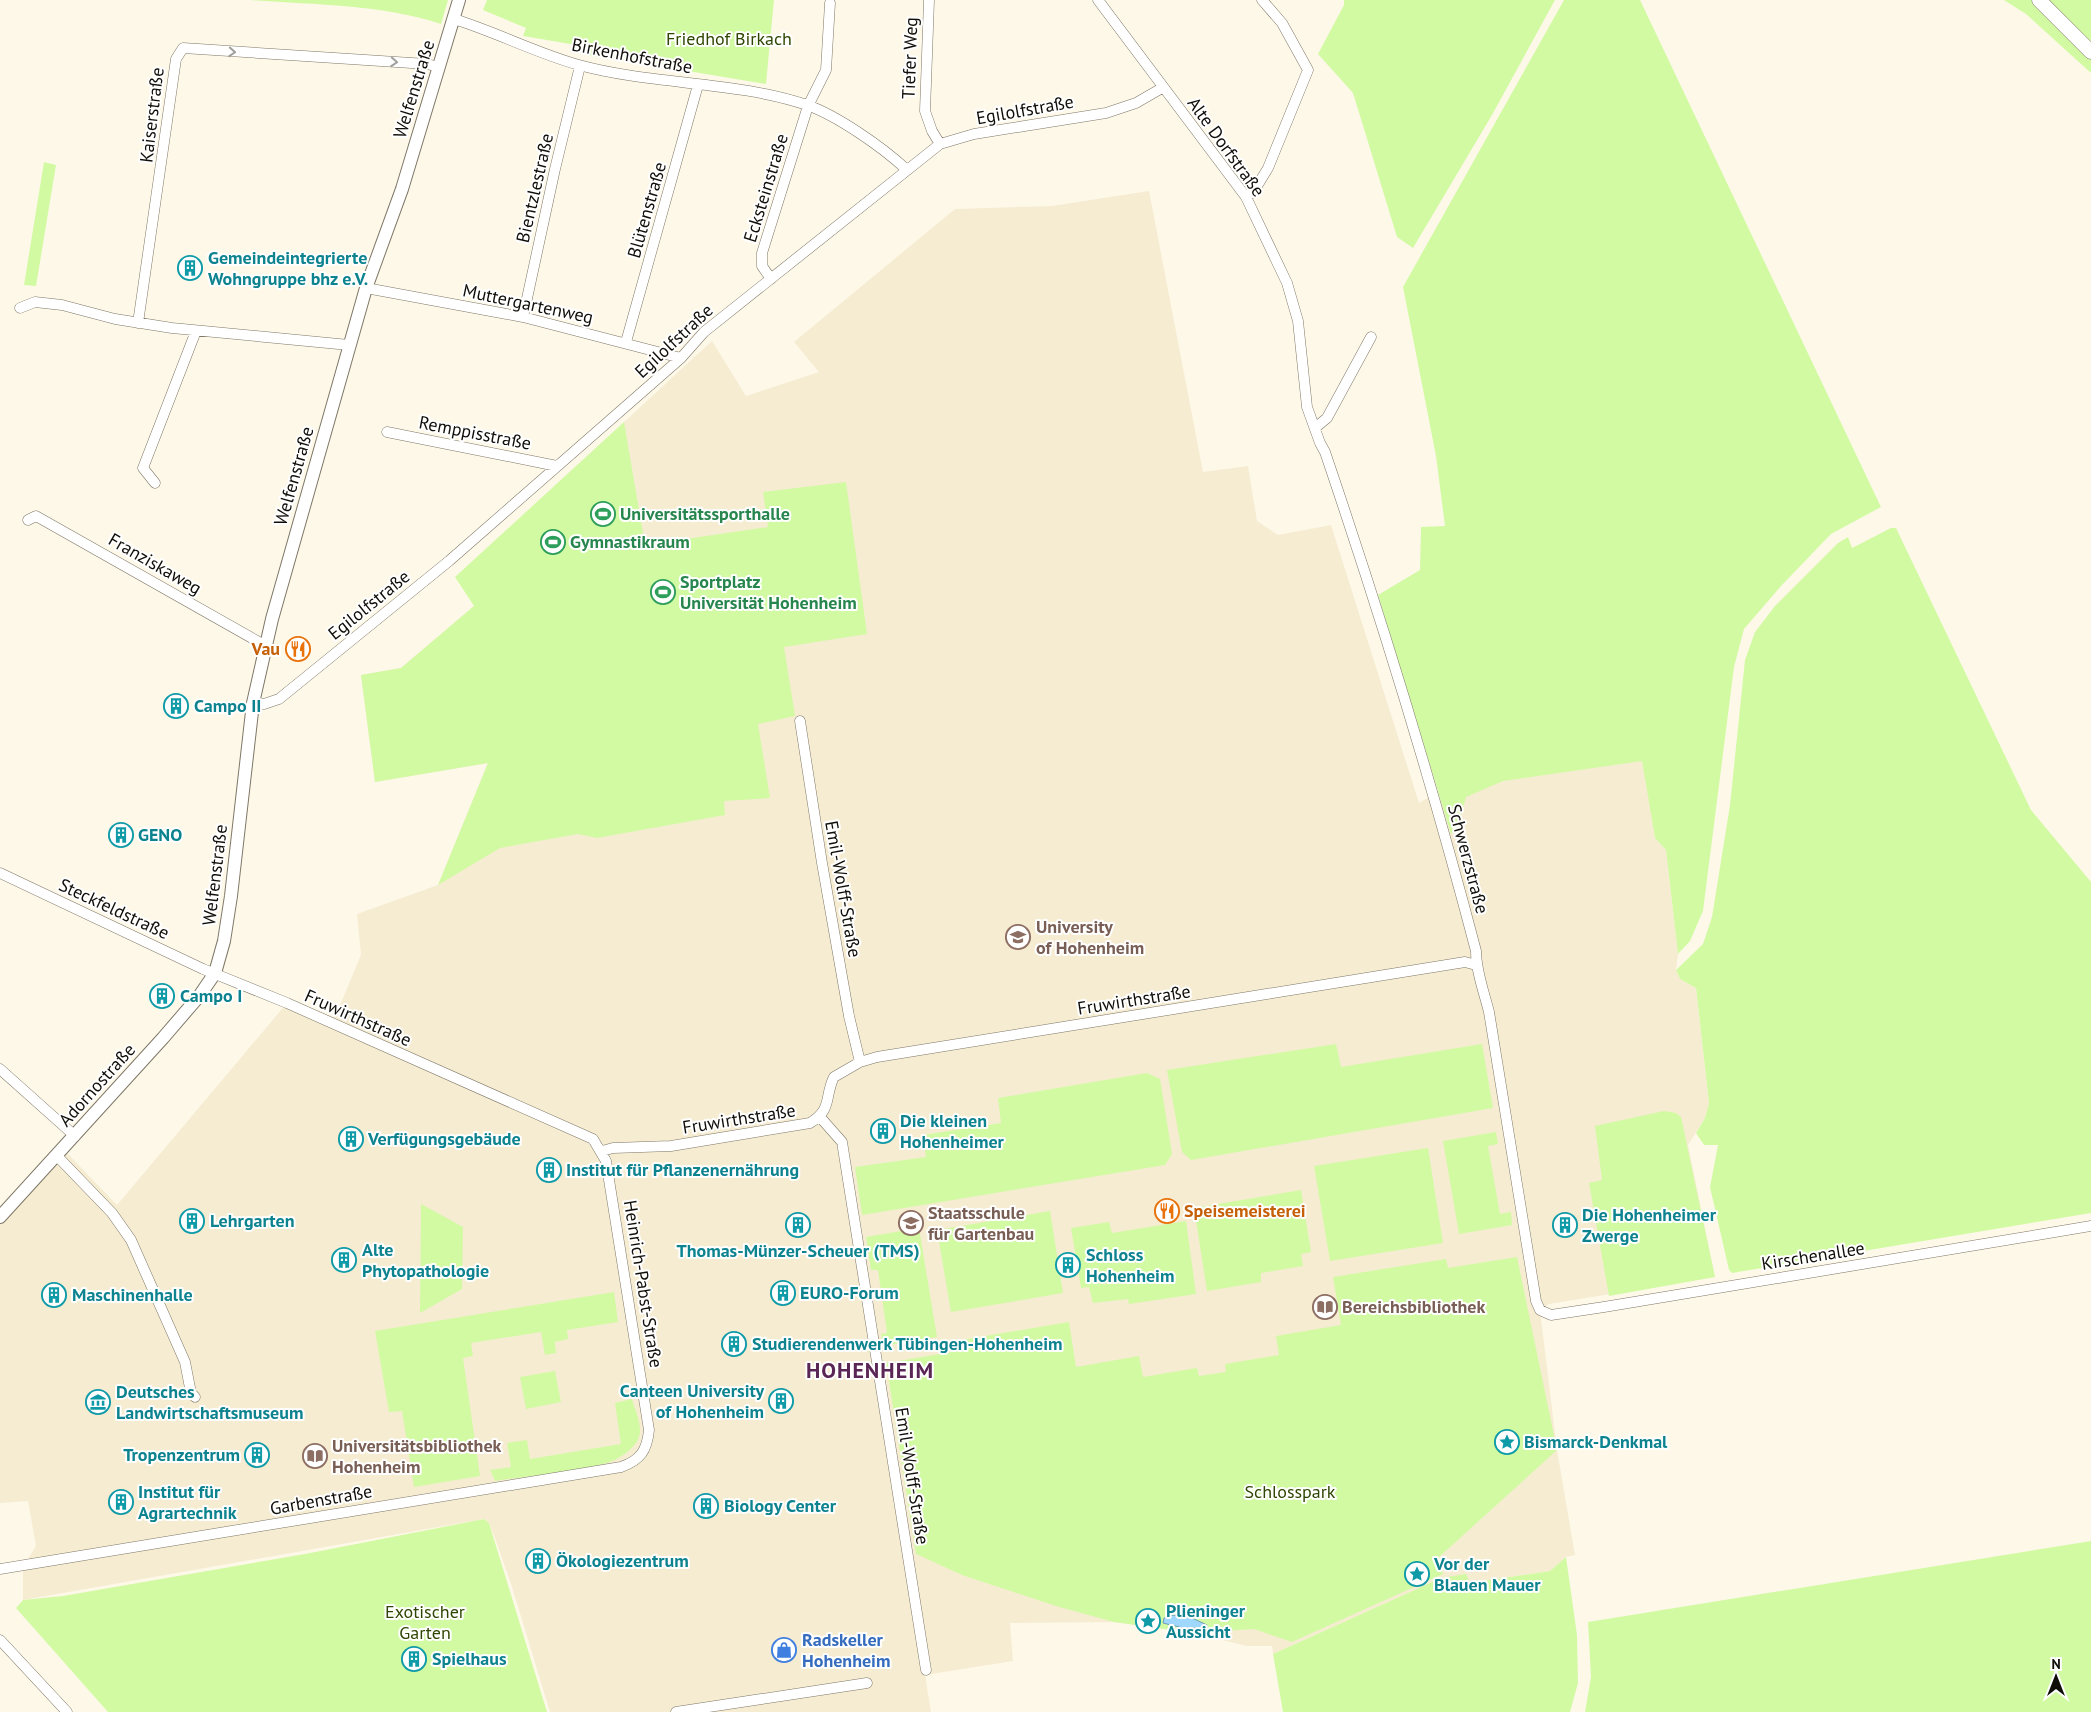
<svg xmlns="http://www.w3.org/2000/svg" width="2091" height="1712" font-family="'PT Sans',sans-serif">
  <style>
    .built { fill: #f6ecd2 }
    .green { fill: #d2faa3 }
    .water { fill: #a0d7fc; stroke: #759bb3 }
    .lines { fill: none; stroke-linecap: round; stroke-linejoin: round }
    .minor-casing { stroke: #7e7767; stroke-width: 11 }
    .tertiary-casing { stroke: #7e7767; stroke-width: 14 }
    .secondary-casing { stroke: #7e7767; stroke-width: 15 }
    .minor { stroke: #fff; stroke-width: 10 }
    .tertiary { stroke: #fff; stroke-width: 12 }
    .secondary { stroke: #fff; stroke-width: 14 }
    .oneway { stroke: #9f9f9c }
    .labels { text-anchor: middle; stroke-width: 4; stroke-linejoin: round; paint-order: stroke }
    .park-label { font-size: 18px; fill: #2e4601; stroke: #fff }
    .street-label { font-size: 18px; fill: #100e08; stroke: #fff }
    .culture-label { font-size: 18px; font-weight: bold; fill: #0d838f; stroke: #fff; text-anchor: start }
    .leisure-label { font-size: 18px; font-weight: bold; fill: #27864d; stroke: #fff; text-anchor: start }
    .food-label { font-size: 18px; font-weight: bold; fill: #c56008; stroke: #fff; text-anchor: end }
    .education-label { font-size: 18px; font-weight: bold; fill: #785e54; stroke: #fff; text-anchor: start }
    .shop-label { font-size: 18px; font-weight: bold; fill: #366cbe; stroke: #fff; text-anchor: start }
    .district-label { font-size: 22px; font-weight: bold; letter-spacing: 1px; fill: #5a2655; stroke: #fff }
  </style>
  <rect width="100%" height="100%" fill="#fef8e9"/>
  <path class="built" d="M 1149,191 L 1203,472 L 1248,466 L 1257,521 L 1278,535 L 1331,525 L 1419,803 L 1463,777 L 1640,744 L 1655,838 L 1666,850 L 1678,954 L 1676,970 L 1680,979 L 1696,988 L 1709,1103 L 1705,1118 L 1688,1145 L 1715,1277 L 1549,1304 L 1540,1310 L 1557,1450 L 1575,1555 L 1566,1557 L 1550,1571 L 1470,1583 L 1441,1578 L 1273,1654 L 1272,1646 L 1247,1646 L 1193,1633 L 1114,1622 L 1010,1623 L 1013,1661 L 925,1675 L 931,1712 L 550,1712 L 512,1587 L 496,1541 L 489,1523 L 484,1519 L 23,1600 L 23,1567 L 36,1546 L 28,1501 L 0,1503 L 0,1219 L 67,1153 L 117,1205 L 287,1003 L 335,1017 L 361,955 L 357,914 L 438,885 L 488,763 L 375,782 L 361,675 L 401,668 L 474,606 L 624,422 L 712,341 L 746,396 L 819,372 L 794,342 L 955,209 L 1052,206 Z"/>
  <path class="green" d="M 250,0 L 448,0 L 441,24 C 381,4 313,5 250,0 Z
    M 487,0 L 774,0 L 766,84 L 652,65 L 653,58 L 644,57 L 643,64 L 591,56 L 582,46 L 523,36 L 526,28 L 483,10 Z
    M 1344,0 L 1555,0 L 1492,115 L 1413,248 L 1397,237 L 1353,93 L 1318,54 L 1344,5 Z
    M 1564,0 L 1640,0 L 1881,507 L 1831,534 L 1781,586 L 1744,629 L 1734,667 L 1703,911 L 1690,941 L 1678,954 L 1666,850 L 1655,838 L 1642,761 L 1503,781 L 1466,797 L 1458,826 L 1451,834 L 1378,595 L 1420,570 L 1421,527 L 1445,526 L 1436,456 L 1403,287 Z
    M 2004,0 L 2091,0 L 2091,73 L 2026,14 Z
    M 44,162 L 56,165 L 36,286 L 24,285 Z
    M 624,422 L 645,545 L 768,527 L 763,492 L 846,482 L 867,634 L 784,647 L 795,716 L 758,724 L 770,798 L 724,801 L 725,815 L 597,838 L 578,834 L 500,848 L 438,885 L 488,763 L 375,782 L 361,675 L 401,668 L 474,606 L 455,577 Z
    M 1891,528 L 1896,528 L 2031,810 L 2091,882 L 2091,1213 L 1732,1273 L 1729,1270 L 1710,1187 L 1718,1145 L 1704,1145 L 1696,1133 L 1705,1118 L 1709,1103 L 1696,988 L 1680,979 L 1676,970 L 1703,944 L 1712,917 L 1730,805 L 1745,660 L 1755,632 L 1775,606 L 1838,543 L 1848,537 L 1852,548 Z
    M 1336,1044 L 1341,1067 L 1482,1044 L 1493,1108 L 1191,1160 L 1182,1152 L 1167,1070 Z
    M 1147,1073 L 1160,1079 L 1172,1154 L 1165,1165 L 862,1215 L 855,1167 L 926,1157 L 923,1135 L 1001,1123 L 998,1098 Z
    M 1664,1111 L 1676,1113 L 1681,1117 L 1715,1277 L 1609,1296 L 1589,1183 L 1602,1180 L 1595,1126 Z
    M 1496,1132 L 1498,1144 L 1488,1146 L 1500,1214 L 1511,1212 L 1512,1225 L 1459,1234 L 1443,1141 Z
    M 1428,1148 L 1443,1243 L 1330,1261 L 1314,1166 Z
    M 1301,1190 L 1311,1252 L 1301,1254 L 1303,1266 L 1261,1273 L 1261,1282 L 1207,1291 L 1194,1208 Z
    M 421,1204 L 463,1227 L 462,1289 L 420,1313 Z
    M 1050,1211 L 1063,1293 L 951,1312 L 937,1230 Z
    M 1186,1221 L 1196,1294 L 1129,1304 L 1128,1299 L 1093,1303 L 1089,1287 L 1081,1288 L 1071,1228 L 1109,1222 L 1112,1233 Z
    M 919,1228 L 937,1337 L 883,1346 L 881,1334 L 887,1333 L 878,1270 L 871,1270 L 866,1237 Z
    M 1517,1257 L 1557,1450 L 1438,1558 L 1443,1574 L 1292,1642 L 1254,1629 L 1193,1633 L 1114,1622 L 1056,1606 L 962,1575 L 916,1554 L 886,1363 L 958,1351 L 956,1341 L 1069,1322 L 1076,1367 L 1139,1356 L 1143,1377 L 1197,1368 L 1199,1376 L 1226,1372 L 1225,1364 L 1279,1355 L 1276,1336 L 1341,1325 L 1333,1277 L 1446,1259 L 1448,1268 Z
    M 614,1292 L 618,1322 L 567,1330 L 568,1339 L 555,1342 L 556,1353 L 545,1355 L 541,1332 L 471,1343 L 473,1356 L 463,1358 L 480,1476 L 414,1487 L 402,1411 L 389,1412 L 375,1331 Z
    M 555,1371 L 561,1402 L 526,1409 L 520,1377 Z
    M 632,1399 C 635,1410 643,1426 639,1437 C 636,1448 618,1460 607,1463 C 571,1473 532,1475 495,1481 L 490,1470 L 511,1467 L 507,1443 L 527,1440 L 530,1459 L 621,1444 L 615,1403 Z
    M 484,1519 L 489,1523 L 547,1712 L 108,1712 L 16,1608 L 23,1600 L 63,1596 L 305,1554 Z
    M 2091,1541 L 2091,1712 L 1585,1712 L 1591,1677 L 1588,1622 Z
    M 1566,1557 L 1577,1635 L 1578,1683 L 1570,1712 L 1283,1712 L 1273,1654 L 1441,1578 L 1466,1574 L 1470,1583 L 1550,1571 Z"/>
  <path class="water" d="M 1172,1615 L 1192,1618 L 1207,1625 L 1206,1628 L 1183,1628 L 1163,1623 L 1164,1618 Z"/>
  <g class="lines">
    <defs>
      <path id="minor" d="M 929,0 L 925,111 L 932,131 L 940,144
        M 1098,0 L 1246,197 L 1287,283 L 1298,321 L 1307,407 L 1320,443 L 1325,452 C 1381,617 1432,783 1476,951 C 1476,971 1484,992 1489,1012 L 1536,1301 L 1540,1310 L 1551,1315 L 1604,1307 L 2091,1226
        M 454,19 C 496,32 536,53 579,65 C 652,85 736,81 807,105 C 838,116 882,147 906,169
        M 1246,197 L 1254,191 L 1268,168 L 1308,70 L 1282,23 L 1262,0
        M 771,279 L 762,266 L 762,253 L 808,106 L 826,70 L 830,3
        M 366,288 L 523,317 L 681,358
        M 20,308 L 35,302 L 62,305 L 115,319 L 172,328 L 349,345
        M 523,317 L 555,169 L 580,66
        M 138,323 L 176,59 L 183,48 L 427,64 L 439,67
        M 626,342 L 698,85
        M 1315,428 L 1327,418 L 1371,337
        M 387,432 L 557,466
        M 155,483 L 143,468 L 196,331
        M 28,520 L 36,516 L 266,646
        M 253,703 L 264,704 L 279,699 L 449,561 L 681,358 L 704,332 L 940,144 L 974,134 L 1106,113 L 1136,103 L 1162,88
        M 800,721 L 822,863 L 849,1016 L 860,1062
        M 0,873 L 203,969 L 287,1003 L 593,1139 L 606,1161 L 649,1430 C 647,1450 641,1460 621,1467 L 0,1569
        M 0,1069 L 75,1136
        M 820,1117 L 842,1142 L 926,1670
        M 602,1151 L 613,1148 L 671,1146 L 810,1123 C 833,1109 824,1097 834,1077 L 860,1062 L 877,1057 L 1465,962 L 1476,965
        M 57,1156 L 112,1213 L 131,1240 L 185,1362 L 191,1393 L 195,1397
        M 0,1640 L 67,1712
        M 676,1712 L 867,1683"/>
      <path id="tertiary" d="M 0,1217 L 163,1038 L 200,995 L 215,973 L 224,941 L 231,896 L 253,703 L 272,619 L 366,288 L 402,189 L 459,0"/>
      <path id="secondary" d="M 2039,0 L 2091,52"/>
    </defs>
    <use href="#minor" class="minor-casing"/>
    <use href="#tertiary" class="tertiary-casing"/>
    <use href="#secondary" class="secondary-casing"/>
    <use href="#minor" class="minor"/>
    <use href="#tertiary" class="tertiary"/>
    <use href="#secondary" class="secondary"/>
  </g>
  <defs><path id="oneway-chevron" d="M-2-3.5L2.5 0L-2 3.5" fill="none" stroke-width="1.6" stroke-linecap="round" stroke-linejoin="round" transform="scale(1.25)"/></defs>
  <g class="oneway">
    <use href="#oneway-chevron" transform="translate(232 52) rotate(4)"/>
    <use href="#oneway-chevron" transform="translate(394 62) rotate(4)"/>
  </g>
  <defs>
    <symbol id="building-ring" viewBox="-11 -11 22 22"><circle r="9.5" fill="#fff" stroke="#0f9aa8" stroke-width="1.5"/><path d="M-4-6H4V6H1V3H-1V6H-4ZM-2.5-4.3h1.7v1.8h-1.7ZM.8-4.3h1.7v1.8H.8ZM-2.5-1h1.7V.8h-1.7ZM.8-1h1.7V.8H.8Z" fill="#0f9aa8"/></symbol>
    <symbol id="stadium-ring" viewBox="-11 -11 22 22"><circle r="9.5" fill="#fff" stroke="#2e9e5b" stroke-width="1.5"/><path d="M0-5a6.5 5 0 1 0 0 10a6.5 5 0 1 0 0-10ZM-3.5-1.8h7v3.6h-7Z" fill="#2e9e5b"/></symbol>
    <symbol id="restaurant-ring" viewBox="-11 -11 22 22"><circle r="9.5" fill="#fff" stroke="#e8710a" stroke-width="1.5"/><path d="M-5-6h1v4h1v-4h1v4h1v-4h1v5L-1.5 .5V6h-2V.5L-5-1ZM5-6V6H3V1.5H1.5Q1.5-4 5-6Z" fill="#e8710a"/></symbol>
    <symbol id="university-ring" viewBox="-11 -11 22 22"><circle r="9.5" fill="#fff" stroke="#8d6e63" stroke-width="1.5"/><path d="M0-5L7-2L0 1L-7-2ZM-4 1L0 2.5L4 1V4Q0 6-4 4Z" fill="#8d6e63"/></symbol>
    <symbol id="library-ring" viewBox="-11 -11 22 22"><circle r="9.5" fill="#fff" stroke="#8d6e63" stroke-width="1.5"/><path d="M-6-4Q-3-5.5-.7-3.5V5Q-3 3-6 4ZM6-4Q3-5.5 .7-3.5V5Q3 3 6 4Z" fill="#8d6e63"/></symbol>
    <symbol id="museum-ring" viewBox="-11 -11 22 22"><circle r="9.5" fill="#fff" stroke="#0f9aa8" stroke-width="1.5"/><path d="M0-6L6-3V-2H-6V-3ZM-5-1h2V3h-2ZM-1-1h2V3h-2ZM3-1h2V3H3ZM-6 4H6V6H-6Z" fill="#0f9aa8"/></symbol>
    <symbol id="sight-ring" viewBox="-11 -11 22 22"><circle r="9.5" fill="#fff" stroke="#0f9aa8" stroke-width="1.5"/><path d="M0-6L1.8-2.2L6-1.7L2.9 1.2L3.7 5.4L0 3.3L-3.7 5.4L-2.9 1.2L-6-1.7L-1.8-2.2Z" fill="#0f9aa8"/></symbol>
    <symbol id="shop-ring" viewBox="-11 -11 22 22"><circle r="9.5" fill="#fff" stroke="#3f7fe0" stroke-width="1.5"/><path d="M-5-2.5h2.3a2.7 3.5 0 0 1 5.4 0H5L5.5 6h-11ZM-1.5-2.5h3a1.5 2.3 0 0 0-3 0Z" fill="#3f7fe0"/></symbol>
  </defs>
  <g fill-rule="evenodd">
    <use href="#building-ring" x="176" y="254" width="28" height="28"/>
    <use href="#stadium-ring" x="589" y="500" width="28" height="28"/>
    <use href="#stadium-ring" x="539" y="528" width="28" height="28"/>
    <use href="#stadium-ring" x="649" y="578" width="28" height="28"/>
    <use href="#restaurant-ring" x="284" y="635" width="28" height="28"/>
    <use href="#building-ring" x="162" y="692" width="28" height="28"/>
    <use href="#building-ring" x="107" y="821" width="28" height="28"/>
    <use href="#university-ring" x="1004" y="923" width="28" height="28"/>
    <use href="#building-ring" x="148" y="982" width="28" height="28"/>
    <use href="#building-ring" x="869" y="1117" width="28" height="28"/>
    <use href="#building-ring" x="337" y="1125" width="28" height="28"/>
    <use href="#building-ring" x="535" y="1156" width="28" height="28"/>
    <use href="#restaurant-ring" x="1153" y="1197" width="28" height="28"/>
    <use href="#building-ring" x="178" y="1207" width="28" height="28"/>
    <use href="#university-ring" x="897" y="1209" width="28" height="28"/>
    <use href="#building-ring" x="784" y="1211" width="28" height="28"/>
    <use href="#building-ring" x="1551" y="1211" width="28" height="28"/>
    <use href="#building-ring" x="330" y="1246" width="28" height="28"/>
    <use href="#building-ring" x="1054" y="1251" width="28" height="28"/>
    <use href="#building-ring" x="769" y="1279" width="28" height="28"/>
    <use href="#building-ring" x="40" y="1281" width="28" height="28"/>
    <use href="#library-ring" x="1311" y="1293" width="28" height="28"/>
    <use href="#building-ring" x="720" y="1330" width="28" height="28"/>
    <use href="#building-ring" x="767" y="1387" width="28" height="28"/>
    <use href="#museum-ring" x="84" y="1388" width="28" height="28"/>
    <use href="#sight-ring" x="1493" y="1428" width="28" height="28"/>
    <use href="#building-ring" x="243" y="1441" width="28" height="28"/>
    <use href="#library-ring" x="301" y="1442" width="28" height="28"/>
    <use href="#building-ring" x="107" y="1488" width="28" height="28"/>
    <use href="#building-ring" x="692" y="1492" width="28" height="28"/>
    <use href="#building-ring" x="524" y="1547" width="28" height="28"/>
    <use href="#sight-ring" x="1403" y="1560" width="28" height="28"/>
    <use href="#sight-ring" x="1134" y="1607" width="28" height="28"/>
    <use href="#shop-ring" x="770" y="1636" width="28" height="28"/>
    <use href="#building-ring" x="400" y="1645" width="28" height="28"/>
  </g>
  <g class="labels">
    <g class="park-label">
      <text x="729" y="45">Friedhof Birkach</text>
      <text x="1290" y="1498">Schlosspark</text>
      <text x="425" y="1618">Exotischer<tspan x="425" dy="21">Garten</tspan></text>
    </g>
    <g class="street-label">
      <text transform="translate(632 56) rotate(11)" y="6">Birkenhofstraße</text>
      <text transform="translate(910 58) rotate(-88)" y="6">Tiefer Weg</text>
      <text transform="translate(414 89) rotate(-73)" y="6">Welfenstraße</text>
      <text transform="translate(1025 110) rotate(-10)" y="6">Egilolfstraße</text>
      <text transform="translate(152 115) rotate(-83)" y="6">Kaiserstraße</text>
      <text transform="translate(1226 147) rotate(54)" y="6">Alte Dorfstraße</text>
      <text transform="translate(535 188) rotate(-77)" y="6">Bientzlestraße</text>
      <text transform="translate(766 188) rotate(-73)" y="6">Ecksteinstraße</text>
      <text transform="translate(647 210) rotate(-74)" y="6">Blütenstraße</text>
      <text transform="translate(528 304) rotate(12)" y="6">Muttergartenweg</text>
      <text transform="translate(674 341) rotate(-43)" y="6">Egilolfstraße</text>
      <text transform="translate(475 433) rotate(11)" y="6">Remppisstraße</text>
      <text transform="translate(294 476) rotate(-74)" y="6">Welfenstraße</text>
      <text transform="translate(155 564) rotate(30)" y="6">Franziskaweg</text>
      <text transform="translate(369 605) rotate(-39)" y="6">Egilolfstraße</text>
      <text transform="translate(1468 859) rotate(75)" y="6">Schwerzstraße</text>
      <text transform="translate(215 875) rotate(-83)" y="6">Welfenstraße</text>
      <text transform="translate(843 889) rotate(80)" y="6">Emil-Wolff-Straße</text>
      <text transform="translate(114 909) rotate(25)" y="6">Steckfeldstraße</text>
      <text transform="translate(1134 1000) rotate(-9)" y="6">Fruwirthstraße</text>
      <text transform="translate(358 1018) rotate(24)" y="6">Fruwirthstraße</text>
      <text transform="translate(97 1085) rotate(-48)" y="6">Adornostraße</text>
      <text transform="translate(739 1119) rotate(-9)" y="6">Fruwirthstraße</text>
      <text transform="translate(1813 1256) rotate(-9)" y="6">Kirschenallee</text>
      <text transform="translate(643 1284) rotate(81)" y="6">Heinrich-Pabst-Straße</text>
      <text transform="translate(912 1476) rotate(81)" y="6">Emil-Wolff-Straße</text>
      <text transform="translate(321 1500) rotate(-10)" y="6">Garbenstraße</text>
    </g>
    <g class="culture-label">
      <text x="208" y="264">Gemeindeintegrierte<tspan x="208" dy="21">Wohngruppe bhz e.V.</tspan></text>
      <text x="194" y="712">Campo II</text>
      <text x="138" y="841">GENO</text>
      <text x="180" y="1002">Campo I</text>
      <text x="900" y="1127">Die kleinen<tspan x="900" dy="21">Hohenheimer</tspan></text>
      <text x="368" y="1145">Verfügungsgebäude</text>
      <text x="566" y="1176">Institut für Pflanzenernährung</text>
      <text x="1582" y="1221">Die Hohenheimer<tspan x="1582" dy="21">Zwerge</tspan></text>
      <text x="210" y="1227">Lehrgarten</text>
      <text x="362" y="1256">Alte<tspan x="362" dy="21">Phytopathologie</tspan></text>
      <text x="798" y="1257" text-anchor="middle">Thomas-Münzer-Scheuer (TMS)</text>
      <text x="1086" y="1261">Schloss<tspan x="1086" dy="21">Hohenheim</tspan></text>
      <text x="800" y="1299">EURO-Forum</text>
      <text x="72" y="1301">Maschinenhalle</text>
      <text x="752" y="1350">Studierendenwerk Tübingen-Hohenheim</text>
      <text x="764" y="1397" text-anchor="end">Canteen University<tspan x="764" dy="21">of Hohenheim</tspan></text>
      <text x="116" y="1398">Deutsches<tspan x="116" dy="21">Landwirtschaftsmuseum</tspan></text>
      <text x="1524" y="1448">Bismarck-Denkmal</text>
      <text x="240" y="1461" text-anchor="end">Tropenzentrum</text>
      <text x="138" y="1498">Institut für<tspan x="138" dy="21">Agrartechnik</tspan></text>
      <text x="724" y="1512">Biology Center</text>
      <text x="556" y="1567">Ökologiezentrum</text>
      <text x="1434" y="1570">Vor der<tspan x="1434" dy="21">Blauen Mauer</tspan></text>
      <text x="1166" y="1617">Plieninger<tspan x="1166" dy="21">Aussicht</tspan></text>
      <text x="432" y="1665">Spielhaus</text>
    </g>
    <g class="leisure-label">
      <text x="620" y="520">Universitätssporthalle</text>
      <text x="570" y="548">Gymnastikraum</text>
      <text x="680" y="588">Sportplatz<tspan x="680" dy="21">Universität Hohenheim</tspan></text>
    </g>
    <g class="food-label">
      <text x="280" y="655">Vau</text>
      <text x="1184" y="1217" text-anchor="start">Speisemeisterei</text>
    </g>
    <g class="education-label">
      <text x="1036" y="933">University<tspan x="1036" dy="21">of Hohenheim</tspan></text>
      <text x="928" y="1219">Staatsschule<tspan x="928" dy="21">für Gartenbau</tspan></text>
      <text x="1342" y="1313">Bereichsbibliothek</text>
      <text x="332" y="1452">Universitätsbibliothek<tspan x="332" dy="21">Hohenheim</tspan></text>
    </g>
    <g class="shop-label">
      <text x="802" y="1646">Radskeller<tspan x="802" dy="21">Hohenheim</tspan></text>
    </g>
    <g class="district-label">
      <text x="870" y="1378">HOHENHEIM</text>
    </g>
  </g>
  <g transform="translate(2056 1677)" stroke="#ffffff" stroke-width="4" paint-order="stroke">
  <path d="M0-4L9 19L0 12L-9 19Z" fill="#100e08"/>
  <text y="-8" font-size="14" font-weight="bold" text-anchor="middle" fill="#100e08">N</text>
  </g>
</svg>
